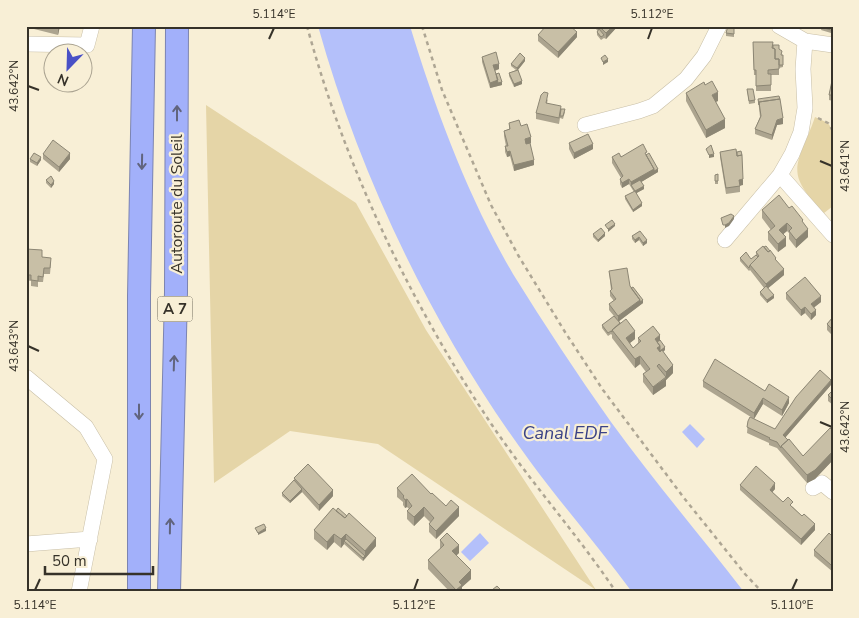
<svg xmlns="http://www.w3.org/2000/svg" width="859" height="618" font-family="'Nunito Sans',sans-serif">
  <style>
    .green { fill: #e5d5a7 }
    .water { fill: #b4c0fa }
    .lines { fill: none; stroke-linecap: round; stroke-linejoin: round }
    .minor-casing { stroke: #c8bfa7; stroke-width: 16 }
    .highway-casing { stroke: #7c84b1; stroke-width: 24 }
    .path { stroke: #aea694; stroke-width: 2.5; stroke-dasharray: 4 4; stroke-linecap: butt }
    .minor { stroke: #fff; stroke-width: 15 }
    .highway { stroke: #a2b0fa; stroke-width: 22 }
    .wall { fill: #aca48f }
    .shaded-wall { fill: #8c8674 }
    .building { fill: #c8bfa6; stroke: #8c8674 }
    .oneway { stroke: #61647d }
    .ticks { fill: none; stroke: #363229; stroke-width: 2 }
    .labels { text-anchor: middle; stroke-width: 4.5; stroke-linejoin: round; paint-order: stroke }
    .shield { fill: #f8efd6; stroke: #706b5d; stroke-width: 1 }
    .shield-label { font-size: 15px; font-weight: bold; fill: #363229 }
    .street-label { font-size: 16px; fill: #363229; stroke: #f8efd6 }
    .water-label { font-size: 18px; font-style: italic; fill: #3a4286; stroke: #f8efd6 }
    .neatline { fill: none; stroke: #363229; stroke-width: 2 }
    .ticks-label { font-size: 12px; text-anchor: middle; fill: #363229 }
  </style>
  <rect width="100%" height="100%" fill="#f8efd6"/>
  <path class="green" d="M 206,105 L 356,203 L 426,330 L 596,590 L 378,444 L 290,431 L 214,483 Z
    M 815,117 L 828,123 L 833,131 L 833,206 L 824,213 C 782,170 798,166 815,117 Z"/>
  <path class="water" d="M 318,26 L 410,26 C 436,111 468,197 513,274 C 544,324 577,374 611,422 C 653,480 700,535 744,592 L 632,592 C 599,547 562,505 529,460 C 435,332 361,180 318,26 Z
    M 690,424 L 705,439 L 697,448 L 682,432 Z
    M 480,533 L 489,543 L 470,561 L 461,552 Z"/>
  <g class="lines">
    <defs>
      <path id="minor" d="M 779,26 L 805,41 L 833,45
        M 805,41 L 803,69 L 805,108 L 801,132 L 792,154 L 780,175 L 833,235
        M 26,44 L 87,45 L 92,26
        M 585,125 L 639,111 L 653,106 L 686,79 L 704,56 L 719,26
        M 725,240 L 780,175
        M 26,377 L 86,427 L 105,459 L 79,592
        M 813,488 L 822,483 L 833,492
        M 26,544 L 90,539"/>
      <path id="highway" d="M 139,592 L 139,296 L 144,26
        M 169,592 L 176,292 L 177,26"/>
    </defs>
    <use href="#minor" class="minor-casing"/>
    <use href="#highway" class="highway-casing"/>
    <path class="path" d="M 307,26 C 345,167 411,304 492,425 C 531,483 578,535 616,592
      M 422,26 L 442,90 L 491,205 L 518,255 L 565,332 L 603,390 L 684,498 L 745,574 L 762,592
      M 818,118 L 828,123 L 833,131"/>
    <use href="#minor" class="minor"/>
    <use href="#highway" class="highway"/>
  </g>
  <path class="wall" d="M 26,26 L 60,26 L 58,35 L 26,27 Z
    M 593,26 L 618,26 L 606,39 L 604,38 L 601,40 L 597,35 L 597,32 L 598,31 Z
    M 734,26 L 734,37 L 726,36 L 726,33 Z
    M 822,26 L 833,26 L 833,29 L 831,29 L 831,33 L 821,30 Z
    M 538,35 L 577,37 L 558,58 L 538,41 Z
    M 753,42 L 773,45 L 779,49 L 781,55 L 783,55 L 783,67 L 779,68 L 779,65 L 779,75 L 771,75 L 771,91 L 756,91 L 756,75 L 754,75 Z
    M 52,57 L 52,69 L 48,68 L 49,62 L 48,59 Z
    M 482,57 L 499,69 L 495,71 L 502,85 L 490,88 L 482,62 Z
    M 525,61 L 518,70 L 522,84 L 514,87 L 509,76 L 509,73 L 516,70 L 511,66 L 511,64 Z
    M 833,76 L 833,101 L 829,100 L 829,95 Z
    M 705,85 L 718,101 L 716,102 L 725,128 L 706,138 L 686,101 L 686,93 Z
    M 747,89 L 755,100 L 755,103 L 749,104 Z
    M 548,99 L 547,103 L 561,109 L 565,112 L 563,119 L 560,118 L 559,124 L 536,119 L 536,113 Z
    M 758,99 L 783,124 L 777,125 L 772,140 L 755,134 L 755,129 L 760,117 Z
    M 509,123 L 521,126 L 531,143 L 530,143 L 534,165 L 514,171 L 510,156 L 507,157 L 505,152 L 505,146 L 506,146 L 504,136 L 504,131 L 509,129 Z
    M 569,143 L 593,149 L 574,159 L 569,149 Z
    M 720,152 L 743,185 L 740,185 L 740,192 L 726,194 L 720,157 Z
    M 43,154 L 70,159 L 59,172 L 43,159 Z
    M 647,154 L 658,172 L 641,182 L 644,189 L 636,193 L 642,206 L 633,212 L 625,199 L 625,196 L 634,192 L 629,184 L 622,188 L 620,184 L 620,179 L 621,178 L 612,163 L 612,157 Z
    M 30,159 L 41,160 L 37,166 L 30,162 Z
    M 718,174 L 718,184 L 715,184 L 715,175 Z
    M 46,180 L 54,184 L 51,188 L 46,183 Z
    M 762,210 L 803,223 L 808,237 L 796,248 L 789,239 L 789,233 L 787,231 L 783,234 L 786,246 L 778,252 L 768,240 L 768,232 L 771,230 L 762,218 Z
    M 640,231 L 647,243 L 643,246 L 639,240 L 635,243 L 632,239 L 632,236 Z
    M 593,234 L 605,236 L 598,242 L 593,237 Z
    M 26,249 L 42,257 L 51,263 L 50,274 L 44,274 L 43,282 L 38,282 L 38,287 L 31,286 L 31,281 L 26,280 Z
    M 756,252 L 776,261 L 784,275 L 768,288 L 774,298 L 767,303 L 760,295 L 760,292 L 764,288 L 750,270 L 749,271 L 740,261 L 740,258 L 751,259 L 756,255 Z
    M 609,271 L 630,286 L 643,303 L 619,321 L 635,339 L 630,343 L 633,348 L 638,343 L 638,338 L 660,340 L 665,350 L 663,352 L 673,373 L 666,380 L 666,386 L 653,395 L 643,382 L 643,374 L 646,372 L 640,364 L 635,368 L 612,338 L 612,335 L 611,334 L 608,336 L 602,328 L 602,325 L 614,316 L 609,310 L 609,304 L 614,301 L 610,296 L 610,291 L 611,290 Z
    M 786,293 L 821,302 L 814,307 L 816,315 L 811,320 L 805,313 L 801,316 L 786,299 Z
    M 833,317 L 833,336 L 827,330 L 827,324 Z
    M 703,381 L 765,391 L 789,403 L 782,416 L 763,404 L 754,419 L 703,387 Z
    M 831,385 L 785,438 L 803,456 L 833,431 L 833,462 L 832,461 L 815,479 L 807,483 L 777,448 L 769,445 L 769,443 L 747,433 L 748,421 L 775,429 Z
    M 833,390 L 833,405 L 828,401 L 828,395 Z
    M 294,478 L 333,496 L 319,511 L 302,492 L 290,503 L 282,496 L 282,493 L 294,480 Z
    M 740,485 L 775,489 L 772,492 L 783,502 L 793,507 L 815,530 L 801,545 L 740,490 Z
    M 397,488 L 431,494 L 459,516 L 436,539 L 429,532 L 429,524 L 430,522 L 424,516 L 414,526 L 407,519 L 407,511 L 409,509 L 407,507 L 405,508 L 403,505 L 403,502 L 397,497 Z
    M 333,508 L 376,546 L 363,561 L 344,544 L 341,548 L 334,542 L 327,550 L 314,539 L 314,530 Z
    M 833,537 L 833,572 L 814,556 L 814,550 Z
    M 440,540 L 459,553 L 456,555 L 471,579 L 462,587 L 462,592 L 450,592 L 428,569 L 428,560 L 440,549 Z"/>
  <path class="shaded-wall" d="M 58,26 L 60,26 L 58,35 Z
    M 613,26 L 618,26 L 606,39 L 606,33 Z
    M 577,32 L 577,37 L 558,58 L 558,52 Z
    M 525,58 L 525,61 L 517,71 L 517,68 Z
    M 608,59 L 608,62 L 603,65 L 603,62 Z
    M 499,64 L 499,69 L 493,71 L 493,65 Z
    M 498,80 L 502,82 L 502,85 L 490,88 L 490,83 Z
    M 522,81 L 522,84 L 514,87 L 514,84 Z
    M 718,92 L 718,101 L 712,103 L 712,95 Z
    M 783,118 L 783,124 L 777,125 L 772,140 L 772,135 L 777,120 Z
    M 725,119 L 725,128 L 706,138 L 706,130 Z
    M 531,137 L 531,143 L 525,145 L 525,139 Z
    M 593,144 L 593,149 L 574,159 L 574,153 Z
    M 510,151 L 510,156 L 507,157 L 507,152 Z
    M 70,153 L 70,159 L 59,172 L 59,167 Z
    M 714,154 L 714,157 L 709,158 L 709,155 Z
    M 41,157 L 41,160 L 37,166 L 37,163 Z
    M 534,160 L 534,165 L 514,171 L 514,165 Z
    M 654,169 L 658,169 L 658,172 L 633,187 L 631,185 L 631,182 Z
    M 629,179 L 629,184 L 622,188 L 622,183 Z
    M 743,179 L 743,185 L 739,186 L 739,180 Z
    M 54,181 L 54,184 L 51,188 L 51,185 Z
    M 644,186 L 644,189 L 635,194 L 635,191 Z
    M 642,203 L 642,206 L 633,212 L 633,210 Z
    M 734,216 L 734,219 L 729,226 L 725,228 L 725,225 Z
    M 787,223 L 787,231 L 779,238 L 779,230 Z
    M 615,224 L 615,226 L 608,232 L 608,229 Z
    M 808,229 L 808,237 L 796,248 L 796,240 Z
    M 605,233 L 605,236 L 598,242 L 598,240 Z
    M 639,237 L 639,240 L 635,243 L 635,240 Z
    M 786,237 L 786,246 L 778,252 L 778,244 Z
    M 647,240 L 647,243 L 643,246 L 643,243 Z
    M 784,269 L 784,275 L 766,290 L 766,284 Z
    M 774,295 L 774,298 L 767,303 L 767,300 Z
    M 821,296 L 821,302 L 811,310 L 811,304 Z
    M 640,300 L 643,300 L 643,303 L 618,322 L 618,316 Z
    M 805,307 L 805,313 L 801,316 L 801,310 Z
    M 816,310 L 816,315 L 811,320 L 811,314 Z
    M 635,331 L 635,339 L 626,346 L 626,338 Z
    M 660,335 L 660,343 L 656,346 L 655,339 Z
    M 660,346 L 665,347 L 665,350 L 660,354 L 657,348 Z
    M 640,356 L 640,364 L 635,368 L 635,359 Z
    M 673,365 L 673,373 L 666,380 L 666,386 L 653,395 L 653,387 L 666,378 L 666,372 Z
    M 831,380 L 831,385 L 783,440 L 783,435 Z
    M 789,397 L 789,403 L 782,416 L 782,410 Z
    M 763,398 L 763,404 L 754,419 L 754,413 Z
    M 833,451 L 833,456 L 832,455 L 832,461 L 815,479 L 807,483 L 807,475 Z
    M 775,483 L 775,489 L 770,495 L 770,490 Z
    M 302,489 L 302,492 L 290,503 L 290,501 Z
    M 333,490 L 333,496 L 319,511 L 319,505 Z
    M 407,499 L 407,507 L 405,508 L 405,500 Z
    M 424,507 L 424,516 L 414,526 L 414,517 Z
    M 459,507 L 459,516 L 436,539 L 436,531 Z
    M 815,524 L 815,530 L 801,545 L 801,539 Z
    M 266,528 L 266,531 L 258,535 L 258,533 Z
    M 334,534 L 334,542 L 327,550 L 327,542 Z
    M 346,534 L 346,542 L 344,541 L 344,544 L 341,548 L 341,539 Z
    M 376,538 L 376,546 L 363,561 L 363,558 L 365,556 L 365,551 Z
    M 459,545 L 459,553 L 452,560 L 452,551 Z
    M 471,570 L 471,579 L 462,587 L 462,592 L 456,592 L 459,582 Z"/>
  <path class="building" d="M 546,26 L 570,26 L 577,32 L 558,52 L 538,35 Z
    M 599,26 L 613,26 L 606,33 Z
    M 728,26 L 734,26 L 734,34 L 726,33 Z
    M 822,26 L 826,26 L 832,29 L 831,30 L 821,27 Z
    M 599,29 L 604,35 L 601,37 L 597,32 Z
    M 753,42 L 773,42 L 772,48 L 775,49 L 775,59 L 779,59 L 779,69 L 768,70 L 768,74 L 771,74 L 771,85 L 756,86 L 756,70 L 754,70 Z
    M 773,45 L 779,45 L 779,49 L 782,51 L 781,55 L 783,55 L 783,65 L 779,65 L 779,59 L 775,59 L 775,49 L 773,48 Z
    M 496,52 L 499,64 L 493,65 L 498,80 L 490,83 L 482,57 Z
    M 520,53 L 525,58 L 517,68 L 511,64 Z
    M 605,55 L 608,59 L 603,62 L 601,58 Z
    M 49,56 L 52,57 L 52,66 L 48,65 L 50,59 L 48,59 Z
    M 518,70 L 522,81 L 514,84 L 509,73 Z
    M 499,73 L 502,82 L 498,83 L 496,74 Z
    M 833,76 L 833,95 L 829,95 Z
    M 712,81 L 718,92 L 712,95 L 725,119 L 706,130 L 686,93 L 704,82 L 705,85 Z
    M 747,89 L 753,89 L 755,100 L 749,101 Z
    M 544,92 L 548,93 L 546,103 L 561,106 L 559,118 L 536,113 L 541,95 Z
    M 779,96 L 780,99 L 759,102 L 759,105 L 758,99 Z
    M 780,99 L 783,118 L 777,120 L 772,135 L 755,129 L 761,116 L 759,102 Z
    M 561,109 L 565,109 L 563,116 L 560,116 Z
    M 519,120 L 521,126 L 527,124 L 531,137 L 525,139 L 526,144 L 530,143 L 534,160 L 514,165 L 510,151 L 507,152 L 505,146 L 508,146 L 504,131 L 510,129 L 509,123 Z
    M 588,134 L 593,144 L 574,153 L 569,143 Z
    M 53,140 L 70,153 L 59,167 L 43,154 Z
    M 643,144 L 647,152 L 645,153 L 654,169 L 631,182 L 629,179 L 622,183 L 620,179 L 623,176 L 612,157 L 619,153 L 621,157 Z
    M 711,145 L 714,154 L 709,155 L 706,149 Z
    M 736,149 L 737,156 L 742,155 L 743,179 L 739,180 L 740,186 L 726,188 L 720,152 Z
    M 741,151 L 742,155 L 737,156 L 737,152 Z
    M 34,153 L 41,157 L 37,163 L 30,159 Z
    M 649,153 L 658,169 L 654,171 L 654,169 L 646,155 Z
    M 718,174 L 718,181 L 715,181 L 715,175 Z
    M 51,176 L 54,181 L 51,185 L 46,180 Z
    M 640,180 L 644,186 L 635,191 L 631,185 Z
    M 635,191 L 642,203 L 633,210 L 625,196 Z
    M 779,195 L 789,208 L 792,206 L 803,220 L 802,221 L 808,229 L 796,240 L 789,231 L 792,228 L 787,223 L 779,230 L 786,237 L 778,244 L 768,232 L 775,226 L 762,210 Z
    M 731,214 L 734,216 L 729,223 L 725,225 L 723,225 L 721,218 Z
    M 612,220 L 615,224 L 608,229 L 605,225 Z
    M 601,228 L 605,233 L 598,240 L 593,234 Z
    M 640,231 L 647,240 L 643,243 L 639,237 L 635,240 L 632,236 Z
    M 763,246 L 768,252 L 770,250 L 776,258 L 775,259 L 784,269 L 766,284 L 750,265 L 759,256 L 756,252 Z
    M 766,246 L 770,251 L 768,252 L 764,247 Z
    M 26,249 L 42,250 L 42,257 L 51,258 L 50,268 L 44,268 L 43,277 L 38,276 L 38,281 L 31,280 L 31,275 L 26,275 Z
    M 746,252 L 751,259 L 756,255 L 758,257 L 750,265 L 749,268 L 740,258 Z
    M 627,268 L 630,286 L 640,300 L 618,316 L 609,304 L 616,299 L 610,291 L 612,289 L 609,271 Z
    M 805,277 L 821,296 L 811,304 L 816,310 L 811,314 L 805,307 L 801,310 L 786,293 Z
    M 766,286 L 774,295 L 767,300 L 760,292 Z
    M 633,287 L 643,300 L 640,302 L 640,300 L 631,288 Z
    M 614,316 L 620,323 L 612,330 L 612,332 L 611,331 L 608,333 L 602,325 Z
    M 833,317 L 833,330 L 827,324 Z
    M 626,319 L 635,331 L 626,338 L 633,348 L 641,341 L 638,338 L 653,326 L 660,335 L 655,339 L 660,346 L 657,348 L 660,352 L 662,350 L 673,365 L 666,372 L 659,364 L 657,366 L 666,377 L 653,387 L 643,374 L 650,369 L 640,356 L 635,359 L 612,330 Z
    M 660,340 L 665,347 L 660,351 L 660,346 L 657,342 Z
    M 715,359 L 765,391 L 769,384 L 789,397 L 782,410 L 763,398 L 754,413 L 703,381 Z
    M 820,370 L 831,380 L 783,435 L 788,440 L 781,446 L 781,448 L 777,442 L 769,439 L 770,438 L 747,427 L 748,421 L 750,417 L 775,429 L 796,397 Z
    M 833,390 L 833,400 L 828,395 Z
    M 830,428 L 833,431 L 833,451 L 815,470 L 807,475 L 781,446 L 789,439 L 803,456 Z
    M 308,464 L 333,490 L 319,505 L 294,478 Z
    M 756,466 L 775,483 L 770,490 L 783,502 L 788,497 L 793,502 L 790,505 L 802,516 L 804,514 L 815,524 L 801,539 L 740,485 Z
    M 412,474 L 431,494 L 432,493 L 446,506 L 451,500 L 459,507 L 436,531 L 429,524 L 434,518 L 424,507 L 414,517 L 407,511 L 412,506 L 407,499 L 405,500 L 403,497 L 404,496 L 397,488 Z
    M 294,480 L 302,489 L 290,501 L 282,493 Z
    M 333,508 L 345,518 L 349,513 L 376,538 L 365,551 L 346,534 L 341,539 L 334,534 L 327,542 L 314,530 Z
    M 338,508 L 347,516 L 345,518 L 336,511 Z
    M 264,524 L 266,528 L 258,533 L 255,528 Z
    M 447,533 L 459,545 L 452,551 L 471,570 L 459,582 L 462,585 L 456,590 L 428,560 L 444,545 L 440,540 Z
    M 829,533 L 833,537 L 833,563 L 831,565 L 814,550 Z
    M 346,539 L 365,556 L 363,558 L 344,541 Z
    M 497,586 L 502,591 L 494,592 L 492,590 Z"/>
  <defs><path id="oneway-shaft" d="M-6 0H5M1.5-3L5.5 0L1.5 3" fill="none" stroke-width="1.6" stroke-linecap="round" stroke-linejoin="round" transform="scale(1.25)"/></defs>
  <g class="oneway">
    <use href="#oneway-shaft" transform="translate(177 113) rotate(-90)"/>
    <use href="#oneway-shaft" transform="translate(142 162) rotate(91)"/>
    <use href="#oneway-shaft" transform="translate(174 363) rotate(-88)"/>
    <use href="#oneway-shaft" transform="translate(139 412) rotate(90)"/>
    <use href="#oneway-shaft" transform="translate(170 526) rotate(-89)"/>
  </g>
  <path class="ticks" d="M 269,39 L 274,28M 648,39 L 652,28M 28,86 L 39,90M 820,161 L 832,166M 28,346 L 39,351M 820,422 L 832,427M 35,590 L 40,579M 414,590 L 418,579M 792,590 L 797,579"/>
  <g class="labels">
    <rect class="shield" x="157.5" y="296.5" width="35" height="25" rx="4"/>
    <g class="shield-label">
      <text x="175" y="314">A 7</text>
    </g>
    <g class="street-label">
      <text transform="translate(176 204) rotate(-90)" y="6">Autoroute du Soleil</text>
    </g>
    <g class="water-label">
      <text x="565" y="439">Canal EDF</text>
    </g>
  </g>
  <rect width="859" height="618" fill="none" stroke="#f8efd6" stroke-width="55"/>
  <g transform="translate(68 68) rotate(203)"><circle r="24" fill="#f8efd6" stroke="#aaa391"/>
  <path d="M0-4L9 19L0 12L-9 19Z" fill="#4950c6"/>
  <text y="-8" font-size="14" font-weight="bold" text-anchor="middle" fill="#363229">N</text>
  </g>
  <path d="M45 566v8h108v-8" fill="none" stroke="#363229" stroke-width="2.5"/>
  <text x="52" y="566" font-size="15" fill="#363229" stroke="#f8efd6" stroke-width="4" paint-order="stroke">50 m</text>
  <rect x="28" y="28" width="804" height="562" class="neatline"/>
  <g class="ticks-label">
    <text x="274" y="18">5.114°E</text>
    <text x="652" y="18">5.112°E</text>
    <text transform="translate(14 86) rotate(-90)" y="4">43.642°N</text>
    <text transform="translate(845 166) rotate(-90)" y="4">43.641°N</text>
    <text transform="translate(14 346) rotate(-90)" y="4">43.643°N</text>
    <text transform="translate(845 427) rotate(-90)" y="4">43.642°N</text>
    <text x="35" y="609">5.114°E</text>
    <text x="414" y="609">5.112°E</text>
    <text x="792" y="609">5.110°E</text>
  </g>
</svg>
